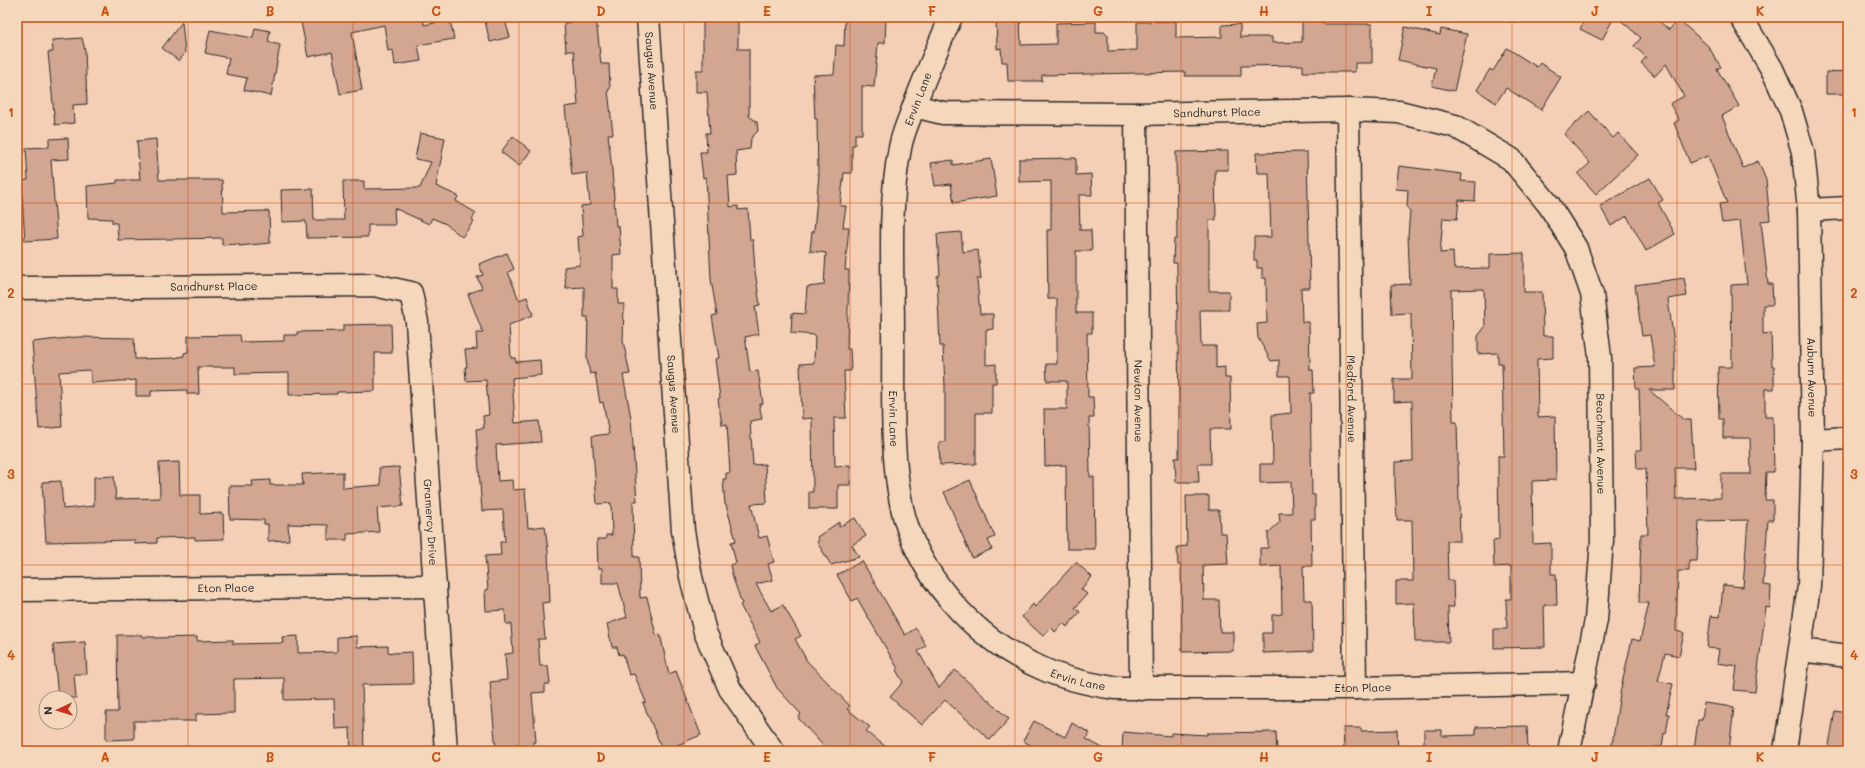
<svg xmlns="http://www.w3.org/2000/svg" width="1865" height="768" font-family="Mali,sans-serif">
  <style>
    .building { fill: #d3a692; stroke: #2b2b2b }
    .lines { fill: none; stroke-linecap: round; stroke-linejoin: round }
    .minor-casing { stroke: #2b2b2b; stroke-width: 25 }
    .minor { stroke: #f5d7bb; stroke-width: 22 }
    .grid { fill: none; stroke: #cc5211; stroke-width: 1; stroke-opacity: 0.55 }
    .labels { text-anchor: middle; stroke-width: 3.5; stroke-linejoin: round; paint-order: stroke }
    .street-label { font-size: 11px; fill: #2b2b2b; stroke: #f5d7bb }
    .neatline { fill: none; stroke: #cc5211; stroke-width: 1.5 }
    .grid-label { font-size: 13px; text-anchor: middle; font-weight: bold; fill: #cc5211 }
  </style>
  <rect width="100%" height="100%" fill="#f4cfb5"/>
  <filter id="ink" filterUnits="userSpaceOnUse"><feTurbulence type="fractalNoise" baseFrequency=".025" numOctaves="2"/><feDisplacementMap in="SourceGraphic" scale="8" xChannelSelector="R" yChannelSelector="G"/><feConvolveMatrix kernelMatrix="1 2 1 2 8 2 1 2 1" color-interpolation-filters="sRGB"/></filter>
  <g filter="url(#ink)">
    <path class="building" d="M 300,17 L 423,17 L 424,25 L 450,20 L 454,39 L 418,45 L 421,61 L 395,65 L 393,50 L 388,51 L 384,25 L 352,32 L 362,90 L 340,94 L 332,52 L 308,57 Z
      M 484,17 L 504,17 L 510,37 L 490,42 Z
      M 845,17 L 886,18 L 885,43 L 878,43 L 874,87 L 862,86 L 862,134 L 855,134 L 855,145 L 852,145 L 852,173 L 844,173 L 840,206 L 846,206 L 843,227 L 849,227 L 845,270 L 849,270 L 847,349 L 850,349 L 851,371 L 844,371 L 846,418 L 834,418 L 835,466 L 850,465 L 850,485 L 838,485 L 838,509 L 809,509 L 809,492 L 813,492 L 812,418 L 802,419 L 800,364 L 814,363 L 815,335 L 791,333 L 792,313 L 805,314 L 807,287 L 824,285 L 826,253 L 810,251 L 812,231 L 814,232 L 819,174 L 818,174 L 817,119 L 815,119 L 813,75 L 834,74 L 836,45 L 844,46 Z
      M 996,17 L 1020,17 L 1021,45 L 1056,44 L 1056,23 L 1096,22 L 1096,32 L 1104,32 L 1108,36 L 1108,51 L 1137,50 L 1137,22 L 1176,21 L 1176,38 L 1222,37 L 1222,25 L 1240,24 L 1240,37 L 1272,37 L 1272,43 L 1302,42 L 1302,21 L 1322,21 L 1322,24 L 1372,24 L 1372,63 L 1355,63 L 1355,72 L 1303,72 L 1303,65 L 1241,66 L 1241,76 L 1185,76 L 1185,72 L 1042,75 L 1042,81 L 1008,81 L 1007,62 L 1002,62 L 1001,48 L 997,49 Z
      M 1586,17 L 1614,17 L 1602,40 L 1580,29 Z
      M 1617,17 L 1652,17 L 1655,19 L 1656,18 L 1669,30 L 1678,19 L 1708,46 L 1721,67 L 1717,69 L 1739,106 L 1722,116 L 1743,168 L 1758,161 L 1766,180 L 1770,220 L 1761,221 L 1768,284 L 1772,284 L 1773,305 L 1763,305 L 1763,334 L 1771,333 L 1772,366 L 1774,366 L 1774,389 L 1765,389 L 1765,417 L 1773,417 L 1774,472 L 1766,472 L 1765,500 L 1773,500 L 1773,520 L 1768,520 L 1763,585 L 1771,586 L 1770,608 L 1766,607 L 1755,692 L 1734,690 L 1737,666 L 1717,663 L 1719,649 L 1707,648 L 1711,616 L 1720,617 L 1723,585 L 1743,587 L 1748,520 L 1699,521 L 1697,561 L 1689,561 L 1689,571 L 1678,571 L 1676,631 L 1684,633 L 1679,656 L 1665,653 L 1658,681 L 1673,684 L 1666,714 L 1669,714 L 1666,734 L 1664,733 L 1662,747 L 1655,747 L 1654,751 L 1611,751 L 1621,688 L 1632,639 L 1640,641 L 1649,603 L 1639,603 L 1641,534 L 1648,534 L 1646,469 L 1637,469 L 1636,450 L 1641,450 L 1639,389 L 1636,389 L 1635,368 L 1655,367 L 1650,335 L 1642,336 L 1635,285 L 1684,278 L 1687,296 L 1668,299 L 1675,350 L 1675,390 L 1649,390 L 1684,420 L 1691,420 L 1694,468 L 1675,468 L 1676,499 L 1721,498 L 1721,474 L 1751,474 L 1750,438 L 1723,438 L 1723,419 L 1719,419 L 1718,367 L 1732,367 L 1731,285 L 1747,284 L 1740,221 L 1722,223 L 1719,204 L 1727,203 L 1708,156 L 1690,163 L 1674,123 L 1679,120 L 1670,104 L 1684,96 L 1666,64 L 1655,76 L 1641,63 L 1646,57 L 1634,46 L 1641,38 Z
      M 596,18 L 601,64 L 609,64 L 610,89 L 608,90 L 613,134 L 608,134 L 612,170 L 616,226 L 619,226 L 621,254 L 613,255 L 613,289 L 618,289 L 618,304 L 624,304 L 623,341 L 630,374 L 623,375 L 631,418 L 637,501 L 633,501 L 634,557 L 639,557 L 640,598 L 647,597 L 656,635 L 660,634 L 669,674 L 676,671 L 701,735 L 663,751 L 643,703 L 646,702 L 634,674 L 629,675 L 623,654 L 619,655 L 617,647 L 612,647 L 607,624 L 627,617 L 618,583 L 602,583 L 602,568 L 598,568 L 597,539 L 606,539 L 606,535 L 612,535 L 611,503 L 597,504 L 592,436 L 609,434 L 603,402 L 600,403 L 595,373 L 590,374 L 587,358 L 588,317 L 584,317 L 584,287 L 566,288 L 564,267 L 580,265 L 578,237 L 583,236 L 581,206 L 590,205 L 587,173 L 572,175 L 565,107 L 578,105 L 574,51 L 566,51 L 564,23 L 572,22 L 572,20 Z
      M 738,19 L 738,49 L 749,49 L 749,116 L 757,122 L 758,131 L 751,138 L 750,149 L 736,151 L 737,175 L 728,176 L 730,207 L 738,206 L 738,210 L 748,209 L 750,240 L 753,240 L 755,271 L 760,305 L 755,306 L 759,334 L 745,337 L 750,372 L 758,371 L 763,404 L 759,404 L 762,419 L 750,421 L 753,465 L 765,464 L 767,503 L 751,504 L 759,538 L 767,536 L 774,562 L 768,564 L 773,580 L 756,584 L 771,611 L 783,605 L 801,636 L 795,639 L 807,661 L 850,706 L 847,709 L 870,727 L 866,731 L 891,751 L 828,751 L 798,718 L 801,714 L 777,688 L 755,646 L 760,642 L 740,605 L 742,604 L 733,578 L 730,565 L 736,563 L 731,542 L 736,541 L 726,505 L 725,505 L 723,479 L 726,479 L 726,473 L 730,473 L 727,424 L 722,425 L 718,399 L 720,398 L 715,359 L 719,358 L 712,316 L 717,315 L 711,279 L 706,177 L 703,178 L 700,152 L 707,152 L 706,133 L 710,133 L 707,92 L 696,92 L 696,70 L 703,70 L 703,20 Z
      M 182,22 L 185,53 L 179,61 L 162,48 Z
      M 1405,27 L 1440,35 L 1441,29 L 1467,34 L 1454,91 L 1432,86 L 1436,68 L 1398,60 Z
      M 255,28 L 270,31 L 268,42 L 280,45 L 271,96 L 244,90 L 247,78 L 226,74 L 229,58 L 205,53 L 210,30 L 253,38 Z
      M 82,38 L 85,50 L 87,104 L 73,105 L 74,123 L 55,125 L 48,52 L 53,52 L 52,40 Z
      M 1507,48 L 1537,67 L 1540,63 L 1561,77 L 1541,110 L 1506,88 L 1496,103 L 1477,90 L 1490,69 L 1493,71 Z
      M 1848,71 L 1848,94 L 1826,94 L 1826,72 Z
      M 1589,111 L 1613,138 L 1618,133 L 1638,155 L 1596,194 L 1578,174 L 1590,163 L 1564,134 Z
      M 420,133 L 445,138 L 436,186 L 458,196 L 456,201 L 476,213 L 472,219 L 474,221 L 462,237 L 446,224 L 432,218 L 429,224 L 394,208 L 395,225 L 368,225 L 368,237 L 307,238 L 306,221 L 282,222 L 281,190 L 313,189 L 314,220 L 344,220 L 343,181 L 364,181 L 364,189 L 420,188 L 431,162 L 415,159 Z
      M 513,136 L 531,151 L 519,166 L 501,152 Z
      M 68,138 L 69,159 L 51,160 L 57,239 L 25,241 L 21,181 L 28,180 L 26,148 L 49,147 L 49,139 Z
      M 156,139 L 159,180 L 222,180 L 223,212 L 269,211 L 270,243 L 239,246 L 239,244 L 222,245 L 222,238 L 118,240 L 117,223 L 112,223 L 112,219 L 88,218 L 87,186 L 117,183 L 117,180 L 140,180 L 137,141 Z
      M 1228,151 L 1228,170 L 1215,170 L 1216,220 L 1209,220 L 1209,291 L 1229,291 L 1229,310 L 1200,310 L 1201,346 L 1216,346 L 1216,368 L 1225,367 L 1225,378 L 1230,378 L 1231,429 L 1210,429 L 1211,464 L 1198,464 L 1199,482 L 1176,482 L 1175,458 L 1179,458 L 1179,411 L 1177,263 L 1173,263 L 1174,239 L 1177,239 L 1176,152 Z
      M 1307,152 L 1310,288 L 1301,288 L 1302,322 L 1309,322 L 1310,370 L 1313,370 L 1314,393 L 1310,393 L 1311,450 L 1312,495 L 1315,495 L 1315,519 L 1311,519 L 1312,566 L 1303,566 L 1304,600 L 1312,600 L 1313,651 L 1263,653 L 1263,633 L 1272,633 L 1272,615 L 1282,614 L 1281,566 L 1260,567 L 1260,548 L 1268,548 L 1268,533 L 1280,522 L 1279,513 L 1292,513 L 1291,482 L 1260,483 L 1260,464 L 1273,464 L 1272,415 L 1291,413 L 1290,376 L 1279,376 L 1279,360 L 1271,361 L 1258,338 L 1257,324 L 1267,323 L 1266,278 L 1262,278 L 1262,268 L 1257,268 L 1257,260 L 1254,260 L 1254,237 L 1271,237 L 1269,173 L 1257,173 L 1256,153 Z
      M 1076,158 L 1076,175 L 1091,174 L 1092,195 L 1079,195 L 1080,230 L 1091,230 L 1092,251 L 1076,251 L 1076,313 L 1092,313 L 1092,333 L 1087,333 L 1088,397 L 1093,397 L 1094,418 L 1089,418 L 1090,477 L 1094,477 L 1095,549 L 1067,549 L 1066,465 L 1045,466 L 1044,409 L 1067,409 L 1067,381 L 1047,381 L 1046,364 L 1057,364 L 1057,299 L 1048,299 L 1047,230 L 1051,230 L 1051,181 L 1019,182 L 1019,159 Z
      M 991,159 L 997,196 L 954,203 L 951,184 L 935,186 L 931,163 L 953,160 L 953,165 Z
      M 1399,166 L 1462,174 L 1461,181 L 1476,182 L 1475,201 L 1459,200 L 1457,219 L 1443,218 L 1440,253 L 1453,252 L 1454,269 L 1490,268 L 1490,254 L 1524,253 L 1524,292 L 1542,292 L 1543,336 L 1553,336 L 1553,358 L 1537,359 L 1538,417 L 1555,416 L 1556,480 L 1532,481 L 1533,544 L 1551,543 L 1551,574 L 1556,574 L 1557,605 L 1544,605 L 1545,647 L 1494,648 L 1494,629 L 1507,629 L 1506,599 L 1511,599 L 1511,566 L 1494,567 L 1493,541 L 1499,540 L 1498,456 L 1504,456 L 1502,363 L 1498,363 L 1498,353 L 1478,354 L 1478,336 L 1485,327 L 1484,289 L 1451,290 L 1453,422 L 1457,422 L 1460,541 L 1447,541 L 1448,580 L 1453,580 L 1454,607 L 1448,607 L 1449,642 L 1415,642 L 1414,603 L 1396,604 L 1396,581 L 1413,581 L 1412,520 L 1397,520 L 1395,484 L 1395,462 L 1413,461 L 1412,401 L 1394,402 L 1394,379 L 1412,379 L 1411,313 L 1392,314 L 1391,285 L 1410,284 L 1408,236 L 1410,211 L 1407,208 L 1408,190 L 1396,189 Z
      M 1650,178 L 1663,200 L 1658,203 L 1675,234 L 1646,251 L 1627,216 L 1611,226 L 1600,206 Z
      M 961,232 L 963,252 L 978,250 L 981,279 L 977,279 L 980,314 L 993,314 L 993,329 L 986,330 L 986,365 L 996,364 L 996,383 L 992,383 L 992,413 L 976,413 L 976,464 L 940,465 L 939,442 L 945,442 L 945,385 L 943,346 L 940,346 L 937,276 L 940,275 L 937,234 Z
      M 507,253 L 514,269 L 508,272 L 519,300 L 527,297 L 533,315 L 509,325 L 511,358 L 515,358 L 516,362 L 540,360 L 541,375 L 512,378 L 515,423 L 539,421 L 541,442 L 496,445 L 498,481 L 512,480 L 513,490 L 525,489 L 528,528 L 545,526 L 548,551 L 550,602 L 542,603 L 545,639 L 538,639 L 540,666 L 548,666 L 550,684 L 545,684 L 545,692 L 532,693 L 536,742 L 533,742 L 533,751 L 496,751 L 490,682 L 507,680 L 505,654 L 513,653 L 511,624 L 506,624 L 505,610 L 486,611 L 485,590 L 488,590 L 485,556 L 501,555 L 500,542 L 505,542 L 503,510 L 482,511 L 476,429 L 484,428 L 483,416 L 489,415 L 486,380 L 466,381 L 465,367 L 467,367 L 465,350 L 477,349 L 476,333 L 483,333 L 468,294 L 482,288 L 477,277 L 483,275 L 479,264 Z
      M 391,324 L 392,353 L 375,353 L 375,391 L 337,392 L 337,394 L 289,395 L 289,373 L 235,374 L 235,367 L 198,367 L 199,394 L 187,394 L 187,390 L 151,391 L 151,396 L 136,396 L 136,380 L 91,383 L 90,370 L 59,372 L 62,427 L 39,429 L 32,342 L 77,337 L 134,338 L 135,359 L 174,358 L 184,356 L 184,353 L 188,352 L 188,336 L 240,335 L 241,342 L 284,341 L 284,335 L 297,335 L 297,332 L 343,331 L 343,325 Z
      M 179,462 L 180,495 L 200,495 L 200,514 L 223,513 L 224,539 L 195,540 L 195,537 L 157,538 L 157,543 L 135,544 L 135,540 L 46,542 L 42,482 L 61,481 L 63,509 L 94,506 L 94,477 L 114,476 L 116,499 L 160,498 L 159,463 Z
      M 399,467 L 403,506 L 377,508 L 379,532 L 347,534 L 347,540 L 328,540 L 328,525 L 288,524 L 289,540 L 268,541 L 268,524 L 264,524 L 264,520 L 230,519 L 229,486 L 253,486 L 252,481 L 270,480 L 270,485 L 303,485 L 302,474 L 343,472 L 343,488 L 381,485 L 379,468 Z
      M 970,480 L 995,537 L 988,540 L 992,549 L 972,558 L 944,492 Z
      M 1186,496 L 1209,496 L 1209,510 L 1219,510 L 1220,533 L 1226,533 L 1228,564 L 1203,565 L 1204,600 L 1219,600 L 1220,632 L 1233,632 L 1233,651 L 1182,652 L 1181,565 L 1178,565 L 1177,547 L 1187,546 Z
      M 855,518 L 866,536 L 852,545 L 859,557 L 831,565 L 817,542 L 819,540 L 817,537 L 839,522 L 839,527 Z
      M 862,561 L 905,635 L 916,628 L 926,646 L 918,651 L 939,688 L 955,670 L 1009,719 L 990,740 L 945,700 L 922,725 L 890,697 L 903,682 L 896,670 L 898,669 L 857,598 L 852,601 L 837,575 Z
      M 1076,562 L 1092,577 L 1081,589 L 1087,594 L 1075,608 L 1080,612 L 1067,627 L 1063,623 L 1055,632 L 1051,627 L 1043,636 L 1022,617 L 1033,604 L 1035,607 Z
      M 117,635 L 142,635 L 142,637 L 155,637 L 155,638 L 197,637 L 197,641 L 233,640 L 233,644 L 283,643 L 282,637 L 298,636 L 298,653 L 337,652 L 337,637 L 357,636 L 357,647 L 388,646 L 388,652 L 393,653 L 412,652 L 413,684 L 362,685 L 364,751 L 351,751 L 350,728 L 335,729 L 334,699 L 284,700 L 284,678 L 234,679 L 234,713 L 196,714 L 196,721 L 134,721 L 134,739 L 106,740 L 106,712 L 118,712 Z
      M 85,642 L 87,674 L 74,674 L 76,698 L 58,698 L 53,644 Z
      M 1704,703 L 1734,707 L 1729,751 L 1694,751 L 1698,720 L 1702,720 Z
      M 1835,711 L 1848,713 L 1848,751 L 1828,751 Z
      M 1034,721 L 1065,737 L 1072,723 L 1090,733 L 1086,739 L 1108,751 L 1042,751 L 1023,741 Z
      M 1527,726 L 1528,751 L 1424,751 L 1424,730 L 1442,730 L 1442,736 L 1476,735 L 1476,727 Z
      M 1343,728 L 1361,728 L 1361,731 L 1397,730 L 1398,751 L 1344,751 Z
      M 1123,732 L 1171,736 L 1171,733 L 1207,735 L 1207,733 L 1276,732 L 1277,751 L 1122,751 Z"/>
    <g class="lines">
      <defs>
        <g id="minor">
          <path id="s1" d="M 648,17 L 683,531 L 691,577 L 705,632 L 730,689 L 773,751"/>
          <path id="s2" d="M 951,17 C 937,49 923,81 911,114 C 907,125 902,136 900,148 C 888,208 893,270 893,331 C 894,388 890,447 901,503 C 915,574 975,640 1041,668 C 1064,679 1089,684 1114,688 L 1355,688 L 1584,683"/>
          <path id="s3" d="M 1741,17 L 1772,69 L 1791,111 L 1803,152 L 1809,210 L 1813,440 L 1809,586 L 1785,751"/>
          <path id="s4" d="M 914,106 L 943,113 L 1136,114 L 1348,110 L 1399,112 L 1455,126 L 1511,159 L 1549,205 L 1576,248 L 1592,294 L 1600,357 L 1602,540 L 1596,620 L 1569,751"/>
          <path id="s5" d="M 1348,110 L 1355,688"/>
          <path id="s6" d="M 1136,114 L 1141,689"/>
          <path d="M 1809,210 L 1848,208"/>
          <path id="s7" d="M 17,288 L 374,285 L 411,293 L 417,322 L 446,751"/>
          <path d="M 1813,440 L 1848,438"/>
          <path id="s8" d="M 17,590 L 435,586"/>
          <path d="M 1801,650 L 1848,656"/>
        </g>
      </defs>
      <use href="#minor" class="minor-casing"/>
      <use href="#minor" class="minor"/>
    </g>
  </g>
  <path class="grid" d="M 188,17 L 188,751M 353,17 L 353,751M 519,17 L 519,751M 684,17 L 684,751M 850,17 L 850,751M 1015,17 L 1015,751M 1181,17 L 1181,751M 1346,17 L 1346,751M 1512,17 L 1512,751M 1677,17 L 1677,751M 17,203 L 1848,203M 17,384 L 1848,384M 17,565 L 1848,565"/>
  <g class="labels">
    <g class="street-label">
      <text dy="4" stroke="none"><textPath href="#s1" startOffset="54">Saugus Avenue</textPath></text>
      <text transform="translate(918 99) rotate(-69)" y="4">Ervin Lane</text>
      <text dy="4" stroke="none"><textPath href="#s4" startOffset="304">Sandhurst Place</textPath></text>
      <text dy="4" stroke="none"><textPath href="#s7" startOffset="197">Sandhurst Place</textPath></text>
      <text dy="4" stroke="none"><textPath href="#s3" startOffset="375">Auburn Avenue</textPath></text>
      <text dy="4" stroke="none"><textPath href="#s1" startOffset="378">Saugus Avenue</textPath></text>
      <text dy="4" stroke="none"><textPath href="#s5" startOffset="289">Medford Avenue</textPath></text>
      <text dy="4" stroke="none"><textPath href="#s6" startOffset="287">Newton Avenue</textPath></text>
      <text dy="4" stroke="none"><textPath href="#s2" startOffset="412">Ervin Lane</textPath></text>
      <text dy="4" stroke="none"><textPath href="#s4" startOffset="918">Beachmont Avenue</textPath></text>
      <text dy="4" stroke="none"><textPath href="#s7" startOffset="625">Gramercy Drive</textPath></text>
      <text dy="4" stroke="none"><textPath href="#s8" startOffset="209">Eton Place</textPath></text>
      <text dy="4" stroke="none"><textPath href="#s2" startOffset="760">Ervin Lane</textPath></text>
      <text dy="4" stroke="none"><textPath href="#s2" startOffset="1046">Eton Place</textPath></text>
    </g>
  </g>
  <rect width="1865" height="768" fill="none" stroke="#f5d7bb" stroke-width="44"/>
  <g transform="translate(58 710) rotate(266)"><circle r="19" fill="#f5d7bb" stroke="#a49281"/>
  <path d="M0-3L7 15L0 10L-7 15Z" fill="#c8321e"/>
  <text y="-6" font-size="11" font-weight="bold" text-anchor="middle" fill="#2b2b2b">N</text>
  </g>
  <rect x="22" y="22" width="1821" height="724" class="neatline"/>
  <g class="grid-label">
    <text x="105" y="16">A</text>
    <text x="270" y="16">B</text>
    <text x="436" y="16">C</text>
    <text x="601" y="16">D</text>
    <text x="767" y="16">E</text>
    <text x="932" y="16">F</text>
    <text x="1098" y="16">G</text>
    <text x="1264" y="16">H</text>
    <text x="1429" y="16">I</text>
    <text x="1595" y="16">J</text>
    <text x="1760" y="16">K</text>
    <text x="11" y="117">1</text>
    <text x="1854" y="117">1</text>
    <text x="11" y="298">2</text>
    <text x="1854" y="298">2</text>
    <text x="11" y="479">3</text>
    <text x="1854" y="479">3</text>
    <text x="11" y="660">4</text>
    <text x="1854" y="660">4</text>
    <text x="105" y="762">A</text>
    <text x="270" y="762">B</text>
    <text x="436" y="762">C</text>
    <text x="601" y="762">D</text>
    <text x="767" y="762">E</text>
    <text x="932" y="762">F</text>
    <text x="1098" y="762">G</text>
    <text x="1264" y="762">H</text>
    <text x="1429" y="762">I</text>
    <text x="1595" y="762">J</text>
    <text x="1760" y="762">K</text>
  </g>
</svg>
